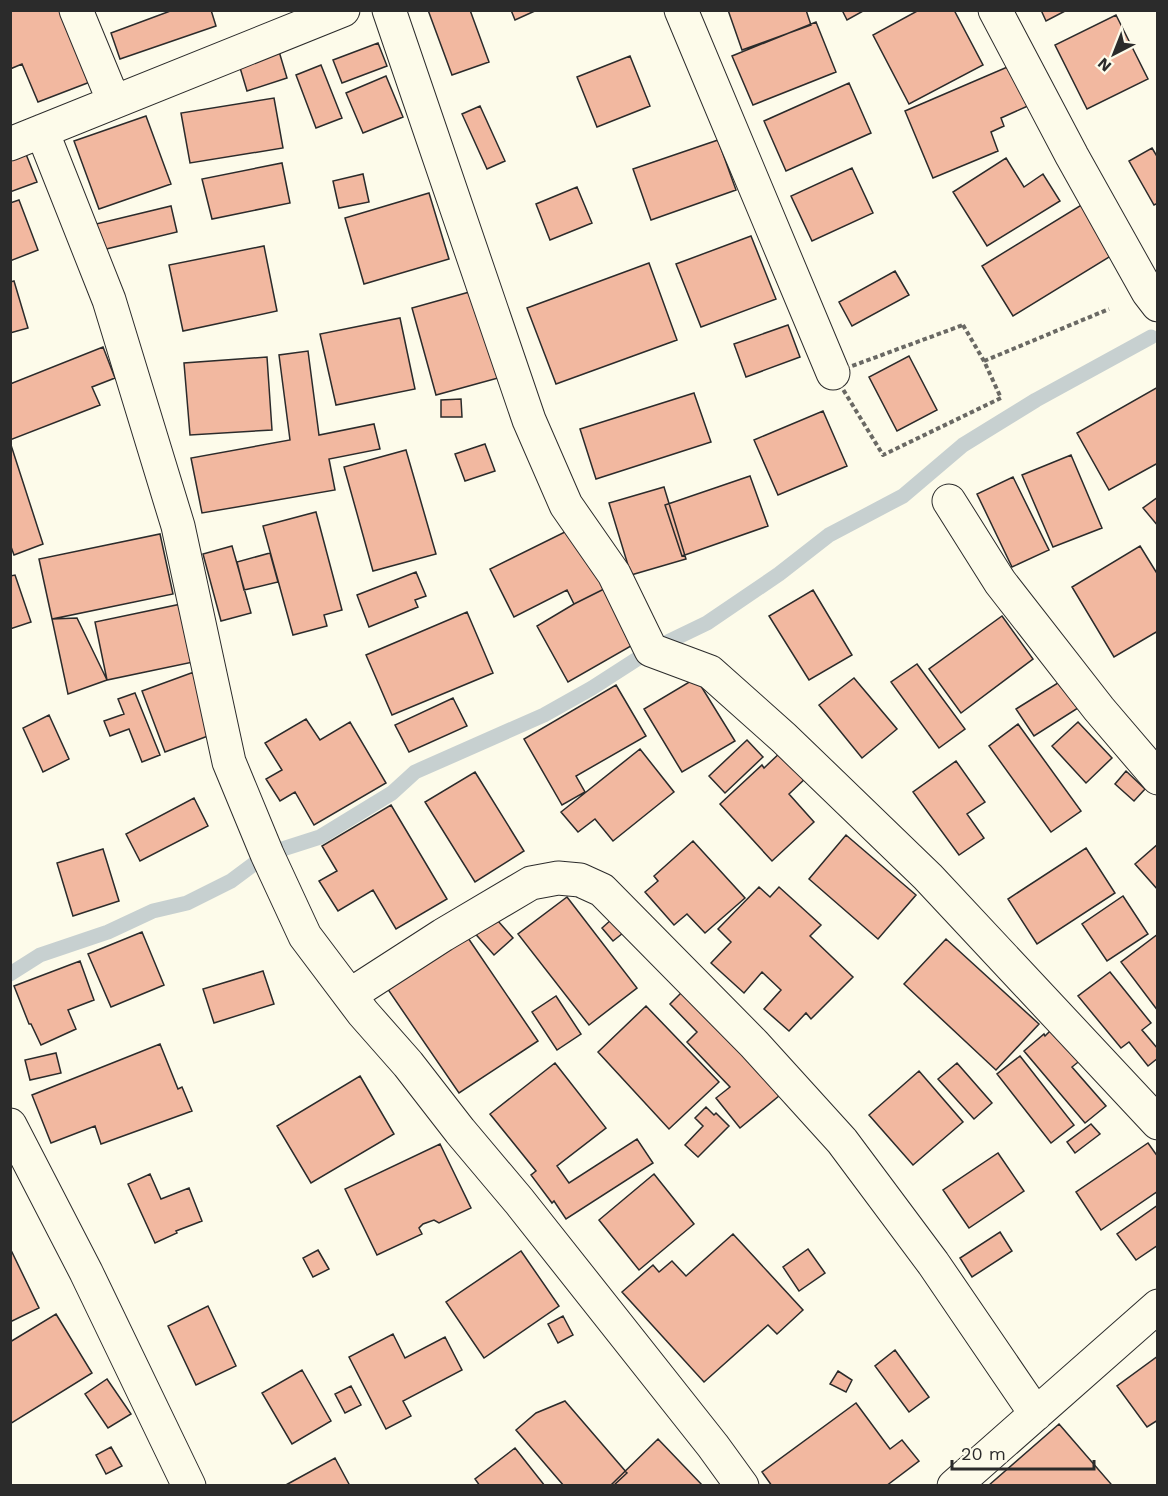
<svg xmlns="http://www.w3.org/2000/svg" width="1168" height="1496" font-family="'Work Sans',sans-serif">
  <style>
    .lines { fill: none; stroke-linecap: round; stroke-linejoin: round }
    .stream { stroke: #c7d0d0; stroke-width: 15 }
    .building { fill: #f2b8a0; stroke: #2b2b2b; stroke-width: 1.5 }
    .street-casing { stroke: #2b2b2b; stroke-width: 35 }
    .path { stroke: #6a6964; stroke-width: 4; stroke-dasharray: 4.5 3; stroke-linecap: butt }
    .street { stroke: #fdfbea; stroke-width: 33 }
  </style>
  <rect width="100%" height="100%" fill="#fdfbea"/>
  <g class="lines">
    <path class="stream" d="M 10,974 L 40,955 L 108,932 L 153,911 L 187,903 L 231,881 L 267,854 L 320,837 L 392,793 L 415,772 L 544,715 L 592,688 L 651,650 L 707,623 L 779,574 L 829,535 L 903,496 L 963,445 L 1036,400 L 1151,337"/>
  </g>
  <path class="building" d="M 10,10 L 62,10 L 90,82 L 38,102 L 22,64 L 10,69 Z
    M 173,10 L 211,10 L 216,26 L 120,59 L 111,33 Z
    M 428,10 L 470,10 L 489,62 L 452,75 Z
    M 511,10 L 537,10 L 515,20 Z
    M 728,10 L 806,10 L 811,25 L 742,50 Z
    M 842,10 L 865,10 L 847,20 Z
    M 919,10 L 954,10 L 983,65 L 909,104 L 873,35 Z
    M 1041,10 L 1067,10 L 1046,21 Z
    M 1116,15 L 1148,79 L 1087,109 L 1055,45 Z
    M 816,22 L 836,72 L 753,105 L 732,56 Z
    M 378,43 L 387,66 L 342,83 L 333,60 Z
    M 278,48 L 287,78 L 247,91 L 238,61 Z
    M 630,56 L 650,106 L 597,127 L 577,77 Z
    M 321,65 L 342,118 L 316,128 L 296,75 Z
    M 1012,65 L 1030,105 L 1001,118 L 1004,126 L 991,132 L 998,151 L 933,178 L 905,111 Z
    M 386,76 L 403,117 L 363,133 L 346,93 Z
    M 849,83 L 871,133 L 786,171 L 764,121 Z
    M 274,98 L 283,148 L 190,163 L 181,113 Z
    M 480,106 L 505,161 L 487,169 L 462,114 Z
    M 146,116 L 171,184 L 99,209 L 74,141 Z
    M 718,140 L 736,190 L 651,220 L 633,169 Z
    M 22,144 L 37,182 L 10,192 L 10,148 Z
    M 1152,148 L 1158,158 L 1158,203 L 1154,205 L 1129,161 Z
    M 1006,158 L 1024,187 L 1043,174 L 1060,201 L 987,246 L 953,192 Z
    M 282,163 L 290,203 L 212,219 L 202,179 Z
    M 852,168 L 873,213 L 812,241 L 791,196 Z
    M 363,174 L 369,202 L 339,208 L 333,181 Z
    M 577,187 L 592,223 L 550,240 L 536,204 Z
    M 429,193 L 449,259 L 364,284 L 345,218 Z
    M 19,200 L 38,250 L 10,261 L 10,203 Z
    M 1083,204 L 1114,254 L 1013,316 L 982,266 Z
    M 171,206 L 177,232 L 102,250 L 96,224 Z
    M 751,236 L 776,299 L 701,327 L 676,264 Z
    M 264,246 L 277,311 L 183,331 L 169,265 Z
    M 649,263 L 677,340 L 556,384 L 527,308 Z
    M 895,271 L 909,295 L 852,326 L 839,302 Z
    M 14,281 L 28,328 L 10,333 L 10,282 Z
    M 473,291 L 498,378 L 436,395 L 412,308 Z
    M 400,318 L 415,389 L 336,405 L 320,334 Z
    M 788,325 L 800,357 L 746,377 L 734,344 Z
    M 103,347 L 115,378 L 92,387 L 100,405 L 10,440 L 10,384 Z
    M 308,351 L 319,435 L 374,424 L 380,449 L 329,459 L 335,490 L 202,513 L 191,458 L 290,440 L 279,355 Z
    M 909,356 L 937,410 L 897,431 L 869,377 Z
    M 267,357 L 272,430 L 190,435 L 184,363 Z
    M 1158,387 L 1158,463 L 1109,490 L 1077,433 Z
    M 694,393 L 711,442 L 596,479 L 580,429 Z
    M 461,399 L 462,417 L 441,417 L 441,400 Z
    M 823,411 L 847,466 L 778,495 L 754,440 Z
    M 10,442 L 43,544 L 14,555 L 10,544 Z
    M 485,444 L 495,471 L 465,481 L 455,454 Z
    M 406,450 L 436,554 L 373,571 L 344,467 Z
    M 1071,455 L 1102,528 L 1053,547 L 1022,475 Z
    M 750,476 L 768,526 L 682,556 L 665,505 Z
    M 1013,477 L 1049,550 L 1012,567 L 977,494 Z
    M 664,487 L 686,559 L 631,575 L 609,503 Z
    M 1158,497 L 1158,526 L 1143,508 Z
    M 316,512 L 342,610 L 324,615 L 327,626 L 293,635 L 263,526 Z
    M 577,526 L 608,587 L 574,604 L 567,590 L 514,617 L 490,569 Z
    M 160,534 L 173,594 L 52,619 L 39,559 Z
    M 232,546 L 251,613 L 221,621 L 203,554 Z
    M 1140,546 L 1158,575 L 1158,631 L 1114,657 L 1072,587 Z
    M 270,553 L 278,582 L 244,590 L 237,562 Z
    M 416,572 L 426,596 L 415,600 L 418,607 L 369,627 L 357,595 Z
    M 15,575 L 31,622 L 10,629 L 10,576 Z
    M 608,587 L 638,642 L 568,682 L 537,626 L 574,604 Z
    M 813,590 L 852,655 L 809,680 L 769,616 Z
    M 186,603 L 198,661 L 107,680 L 95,622 Z
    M 467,612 L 493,673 L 392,715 L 366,655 Z
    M 1002,616 L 1033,659 L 961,713 L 929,669 Z
    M 77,618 L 107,680 L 68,694 L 52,619 Z
    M 917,664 L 965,729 L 939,748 L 891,682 Z
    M 194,672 L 216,733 L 165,752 L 142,691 Z
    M 696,678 L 735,741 L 682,772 L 644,709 Z
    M 854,678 L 897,729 L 862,758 L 819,705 Z
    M 1061,681 L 1078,708 L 1034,736 L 1016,709 Z
    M 616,685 L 646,736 L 576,776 L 585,792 L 562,805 L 524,739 Z
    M 135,693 L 160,755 L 142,762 L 129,729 L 110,736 L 104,721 L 124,714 L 118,699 Z
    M 453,698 L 467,726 L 409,752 L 395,725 Z
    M 49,715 L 69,759 L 43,772 L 23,728 Z
    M 306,719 L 320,740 L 350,722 L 386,783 L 314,825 L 295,792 L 280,801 L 266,779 L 282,770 L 265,743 Z
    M 1078,722 L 1112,758 L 1086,783 L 1052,746 Z
    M 1018,724 L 1081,811 L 1051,832 L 989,746 Z
    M 747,740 L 763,757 L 725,793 L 709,776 Z
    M 640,749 L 674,792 L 613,841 L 595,819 L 578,832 L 561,812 Z
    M 783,750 L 808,776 L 789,794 L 814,822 L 772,861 L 720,804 L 762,765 L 764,768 Z
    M 956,761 L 985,802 L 967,814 L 984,838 L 959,855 L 913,792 Z
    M 1126,771 L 1145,789 L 1134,801 L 1115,784 Z
    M 475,772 L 524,851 L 475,882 L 425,802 Z
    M 194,798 L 208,826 L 140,861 L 126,834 Z
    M 391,805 L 447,899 L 396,929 L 373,890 L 338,911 L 319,881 L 337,871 L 322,846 Z
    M 846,835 L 916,895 L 878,939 L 809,879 Z
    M 693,841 L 745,898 L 705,933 L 687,914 L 674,925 L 645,892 L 658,881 L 654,876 Z
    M 1158,844 L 1158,890 L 1135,864 Z
    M 1086,848 L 1115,893 L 1037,944 L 1008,899 Z
    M 103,849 L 119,901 L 73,916 L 57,863 Z
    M 759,887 L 770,897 L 779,887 L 821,925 L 810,936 L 853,977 L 811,1019 L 806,1013 L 789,1031 L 764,1009 L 781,990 L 762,972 L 744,993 L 711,963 L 731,942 L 718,929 Z
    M 1123,896 L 1148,934 L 1107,961 L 1082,924 Z
    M 567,897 L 637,988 L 589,1025 L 518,934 Z
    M 491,913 L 513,938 L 494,955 L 472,930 Z
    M 612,919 L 623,933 L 613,941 L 602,928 Z
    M 142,932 L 164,985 L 111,1007 L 88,954 Z
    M 1158,934 L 1158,1011 L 1121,962 Z
    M 466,935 L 538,1041 L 459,1093 L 387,988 Z
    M 946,939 L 1039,1024 L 996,1070 L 904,984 Z
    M 80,961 L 94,1000 L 68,1010 L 76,1029 L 41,1045 L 31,1024 L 29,1024 L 14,986 Z
    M 263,971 L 274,1004 L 214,1023 L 203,989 Z
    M 1110,972 L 1151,1023 L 1142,1030 L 1158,1049 L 1158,1058 L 1148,1066 L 1129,1042 L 1121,1048 L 1078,996 Z
    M 686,988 L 785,1091 L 740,1128 L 716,1098 L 730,1087 L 687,1042 L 697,1032 L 670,1004 Z
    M 556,996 L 581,1034 L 557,1050 L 532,1012 Z
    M 646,1006 L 719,1082 L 669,1129 L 598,1052 Z
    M 1053,1028 L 1082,1059 L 1072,1067 L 1106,1106 L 1085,1123 L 1024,1051 L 1044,1034 L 1045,1036 Z
    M 160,1044 L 178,1089 L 182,1087 L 192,1111 L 101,1144 L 95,1126 L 51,1143 L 32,1095 Z
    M 56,1053 L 61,1073 L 30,1080 L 25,1060 Z
    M 1020,1056 L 1074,1125 L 1051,1143 L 997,1074 Z
    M 555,1063 L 606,1128 L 557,1166 L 569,1183 L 637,1139 L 653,1163 L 566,1219 L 554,1201 L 552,1203 L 531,1175 L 536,1171 L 490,1114 Z
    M 957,1063 L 992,1103 L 974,1119 L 938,1079 Z
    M 919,1071 L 963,1122 L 913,1165 L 869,1115 Z
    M 360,1076 L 394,1134 L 311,1183 L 277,1126 Z
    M 706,1107 L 714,1115 L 716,1113 L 729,1126 L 698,1157 L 685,1145 L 703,1126 L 695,1118 Z
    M 1091,1124 L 1100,1134 L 1075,1153 L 1067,1142 Z
    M 1148,1143 L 1158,1157 L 1158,1191 L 1101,1230 L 1076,1192 Z
    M 440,1144 L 471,1208 L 439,1223 L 434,1220 L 423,1224 L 419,1228 L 422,1234 L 377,1255 L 345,1189 Z
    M 998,1153 L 1024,1191 L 969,1228 L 943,1190 Z
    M 150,1174 L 161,1199 L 189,1188 L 202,1221 L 176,1231 L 177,1233 L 155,1243 L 128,1184 Z
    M 654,1174 L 694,1224 L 639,1270 L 599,1220 Z
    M 1158,1205 L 1158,1245 L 1136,1260 L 1117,1234 Z
    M 1000,1232 L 1012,1251 L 972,1277 L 960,1258 Z
    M 733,1234 L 803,1310 L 777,1334 L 768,1325 L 704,1382 L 622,1292 L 653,1265 L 659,1272 L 672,1261 L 686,1276 Z
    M 10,1248 L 39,1308 L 10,1322 Z
    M 808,1249 L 825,1273 L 799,1291 L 783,1267 Z
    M 318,1250 L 329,1269 L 313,1277 L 303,1258 Z
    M 521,1251 L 559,1306 L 484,1358 L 446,1302 Z
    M 208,1306 L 236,1366 L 196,1385 L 168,1326 Z
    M 56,1314 L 92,1373 L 10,1424 L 10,1342 Z
    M 563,1316 L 573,1335 L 558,1343 L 548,1324 Z
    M 393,1334 L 405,1358 L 445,1337 L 462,1370 L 403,1401 L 411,1416 L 386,1429 L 349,1357 Z
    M 895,1350 L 929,1397 L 909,1412 L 875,1366 Z
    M 1158,1356 L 1158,1420 L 1147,1427 L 1117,1386 Z
    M 302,1370 L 331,1421 L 292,1444 L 262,1393 Z
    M 838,1371 L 852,1380 L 846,1392 L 830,1384 Z
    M 107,1379 L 131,1414 L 108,1428 L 85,1394 Z
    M 351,1386 L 361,1405 L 345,1413 L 335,1394 Z
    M 565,1401 L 627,1473 L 613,1486 L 564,1486 L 516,1430 L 536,1413 Z
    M 856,1403 L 890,1449 L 902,1440 L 919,1461 L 886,1486 L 772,1486 L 762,1472 Z
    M 1059,1424 L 1111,1484 L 1110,1486 L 988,1486 Z
    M 658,1439 L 703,1486 L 610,1486 Z
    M 111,1447 L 122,1466 L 106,1474 L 96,1455 Z
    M 515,1448 L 545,1486 L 480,1486 L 475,1479 Z
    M 335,1458 L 350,1486 L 284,1486 Z"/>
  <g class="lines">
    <defs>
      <path id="street" d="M 76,10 L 114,102
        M 389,10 L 529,420 L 566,505 L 614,574 L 651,650 L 710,672 L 784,738 L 928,877 L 1158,1123
        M 681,10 L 833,373
        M 995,10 L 1072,156 L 1148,292 L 1158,305
        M 42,131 L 109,300 L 178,526 L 229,762 L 267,854 L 305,936 L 363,1013 L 408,1064 L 460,1131 L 519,1201 L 713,1446 L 742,1486
        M 10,144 L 343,10
        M 949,501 L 1000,582 L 1099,709 L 1158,778
        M 350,995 L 443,935 L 531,883 L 558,878 L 580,880 L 602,890 L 754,1044 L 842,1141 L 933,1263 L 1036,1414
        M 10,1125 L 86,1272 L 189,1486
        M 954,1486 L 1158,1306"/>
    </defs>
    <use href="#street" class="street-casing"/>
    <path class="path" d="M 963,325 L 984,361 L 1001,398 L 883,455 L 833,373 Z
      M 984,361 L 1109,309"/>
    <use href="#street" class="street"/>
  </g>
  <rect width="1168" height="1496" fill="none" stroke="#2b2b2b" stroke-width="24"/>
  <g transform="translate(1114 54) rotate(222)" stroke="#fdfbea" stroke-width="4.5" paint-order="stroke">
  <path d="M0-4.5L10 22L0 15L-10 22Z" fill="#2b2b2b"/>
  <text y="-9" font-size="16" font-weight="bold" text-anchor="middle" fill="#2b2b2b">N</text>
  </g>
  <path d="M952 1460v9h142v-9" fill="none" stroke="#2b2b2b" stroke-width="3"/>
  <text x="961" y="1460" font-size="18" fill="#2b2b2b" stroke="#fdfbea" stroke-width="4.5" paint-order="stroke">20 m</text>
</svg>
